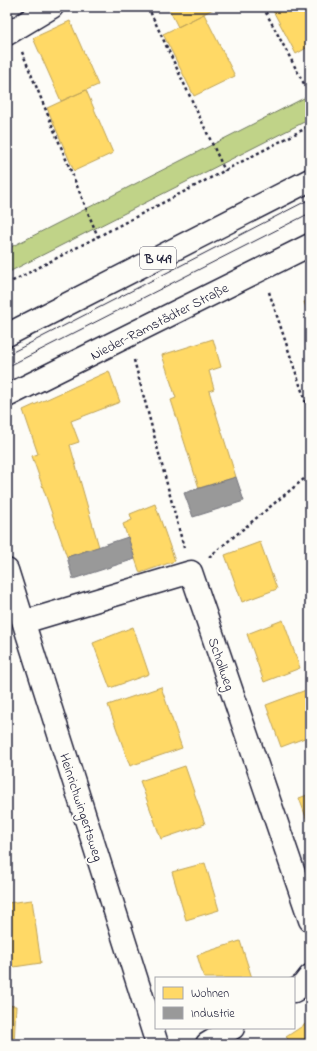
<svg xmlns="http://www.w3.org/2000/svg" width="317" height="1051" font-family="'Indie Flower',sans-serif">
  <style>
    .green { fill: #c0d388; stroke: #717a62 }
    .homes { fill: #ffd966; stroke: #bda259 }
    .industry { fill: #999; stroke: #75757d }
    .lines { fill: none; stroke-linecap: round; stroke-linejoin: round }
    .minor-casing { stroke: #22223b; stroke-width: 25 }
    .major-casing { stroke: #22223b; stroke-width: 25 }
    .path { stroke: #22223b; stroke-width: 2.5; stroke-dasharray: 3 3; stroke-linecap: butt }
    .minor { stroke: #fdfcf7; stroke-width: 22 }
    .major { stroke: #fdfcf7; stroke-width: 22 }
    .tram { stroke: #22223b; stroke-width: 1 }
    .labels { text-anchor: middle; stroke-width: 4; stroke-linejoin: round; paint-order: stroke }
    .shield { fill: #fdfcf7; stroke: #646373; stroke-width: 1 }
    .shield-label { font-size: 13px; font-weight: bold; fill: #22223b }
    .street-label { font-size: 14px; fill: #22223b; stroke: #fdfcf7 }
  </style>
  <rect width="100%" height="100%" fill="#fdfcf7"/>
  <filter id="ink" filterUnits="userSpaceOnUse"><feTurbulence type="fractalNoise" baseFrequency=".025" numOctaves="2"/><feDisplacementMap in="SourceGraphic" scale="8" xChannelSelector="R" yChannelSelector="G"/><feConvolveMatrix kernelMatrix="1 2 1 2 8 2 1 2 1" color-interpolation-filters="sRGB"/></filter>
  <g filter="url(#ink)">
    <path class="green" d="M 310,95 L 310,119 L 7,273 L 7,249 Z"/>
    <path class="homes" d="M 168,7 L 217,7 L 178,27 Z
      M 271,7 L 310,7 L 310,46 L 296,54 Z
      M 204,14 L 235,76 L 194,96 L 163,34 Z
      M 70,21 L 98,85 L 61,101 L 33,38 Z
      M 86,90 L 113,153 L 74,171 L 47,108 Z
      M 310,300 L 310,319 L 304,302 Z
      M 213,339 L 221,367 L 209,371 L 214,389 L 209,391 L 236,477 L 199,488 L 171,400 L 176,398 L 162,355 Z
      M 109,371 L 120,402 L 71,421 L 79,442 L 70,445 L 99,547 L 67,557 L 32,456 L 38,454 L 23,410 Z
      M 155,504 L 175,561 L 140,573 L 123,524 L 132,520 L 130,514 Z
      M 260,542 L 277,589 L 242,602 L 225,555 Z
      M 283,620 L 300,668 L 264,682 L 247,634 Z
      M 133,627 L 149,674 L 110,688 L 93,643 Z
      M 161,687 L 182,748 L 130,766 L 108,705 Z
      M 306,690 L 310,700 L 310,736 L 281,747 L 266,705 Z
      M 185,766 L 205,824 L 161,839 L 140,781 Z
      M 310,794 L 310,828 L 299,798 Z
      M 205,863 L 219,910 L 186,920 L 172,872 Z
      M 32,900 L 41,963 L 7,968 L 7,903 Z
      M 240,941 L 252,978 L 204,978 L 197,955 Z
      M 7,1005 L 16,1006 L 14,1044 L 7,1044 Z
      M 310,1021 L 310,1044 L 293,1044 L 286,1037 Z"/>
    <path class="industry" d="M 236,477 L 244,501 L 193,517 L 184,493 Z
      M 128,537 L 135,559 L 73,579 L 67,557 Z"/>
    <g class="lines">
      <defs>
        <path id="minor" d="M 7,34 L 52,7
          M 7,396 L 310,245
          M 7,570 L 157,1044
          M 24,622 L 191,572 L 310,920
          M 294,991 L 303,985 L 310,976
          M 207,1044 L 233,1028"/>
        <path id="major" d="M 7,335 L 310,180"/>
      </defs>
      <use href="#minor" class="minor-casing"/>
      <use href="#major" class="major-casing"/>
      <path class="path" d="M 148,7 L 225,171
        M 263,7 L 310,95
        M 22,52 L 98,237
        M 7,284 L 310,126
        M 269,292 L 310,415
        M 134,360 L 184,548
        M 209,557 L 310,474"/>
      <use href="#minor" class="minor"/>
      <use href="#major" class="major"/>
      <path class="tram" d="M 7,355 L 310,199
        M 7,367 L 310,213"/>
    </g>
  </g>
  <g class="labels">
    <rect class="shield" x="140" y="247" width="36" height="22" rx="3"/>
    <g class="shield-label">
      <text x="158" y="263">B 449</text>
    </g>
    <g class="street-label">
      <text transform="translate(159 321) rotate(-27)" y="5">Nieder-Ramstädter Straße</text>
      <text transform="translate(222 664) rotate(71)" y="5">Schollweg</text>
      <text transform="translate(82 807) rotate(72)" y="5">Heinrichwingertsweg</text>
    </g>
  </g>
  <rect width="317" height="1051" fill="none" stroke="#fdfcf7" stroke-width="24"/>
  <rect x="12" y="12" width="293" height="1027" fill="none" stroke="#22223b" stroke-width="1.5" filter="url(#ink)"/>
  <rect x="155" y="977" width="140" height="52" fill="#fdfcf7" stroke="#a5a5ac"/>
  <rect x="163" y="987" width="20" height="12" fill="#ffd966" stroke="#a5a5ac"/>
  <text x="191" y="997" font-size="12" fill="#22223b">Wohnen</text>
  <rect x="163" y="1007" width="20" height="12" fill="#999999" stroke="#a5a5ac"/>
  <text x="191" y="1017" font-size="12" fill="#22223b">Industrie</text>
</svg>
